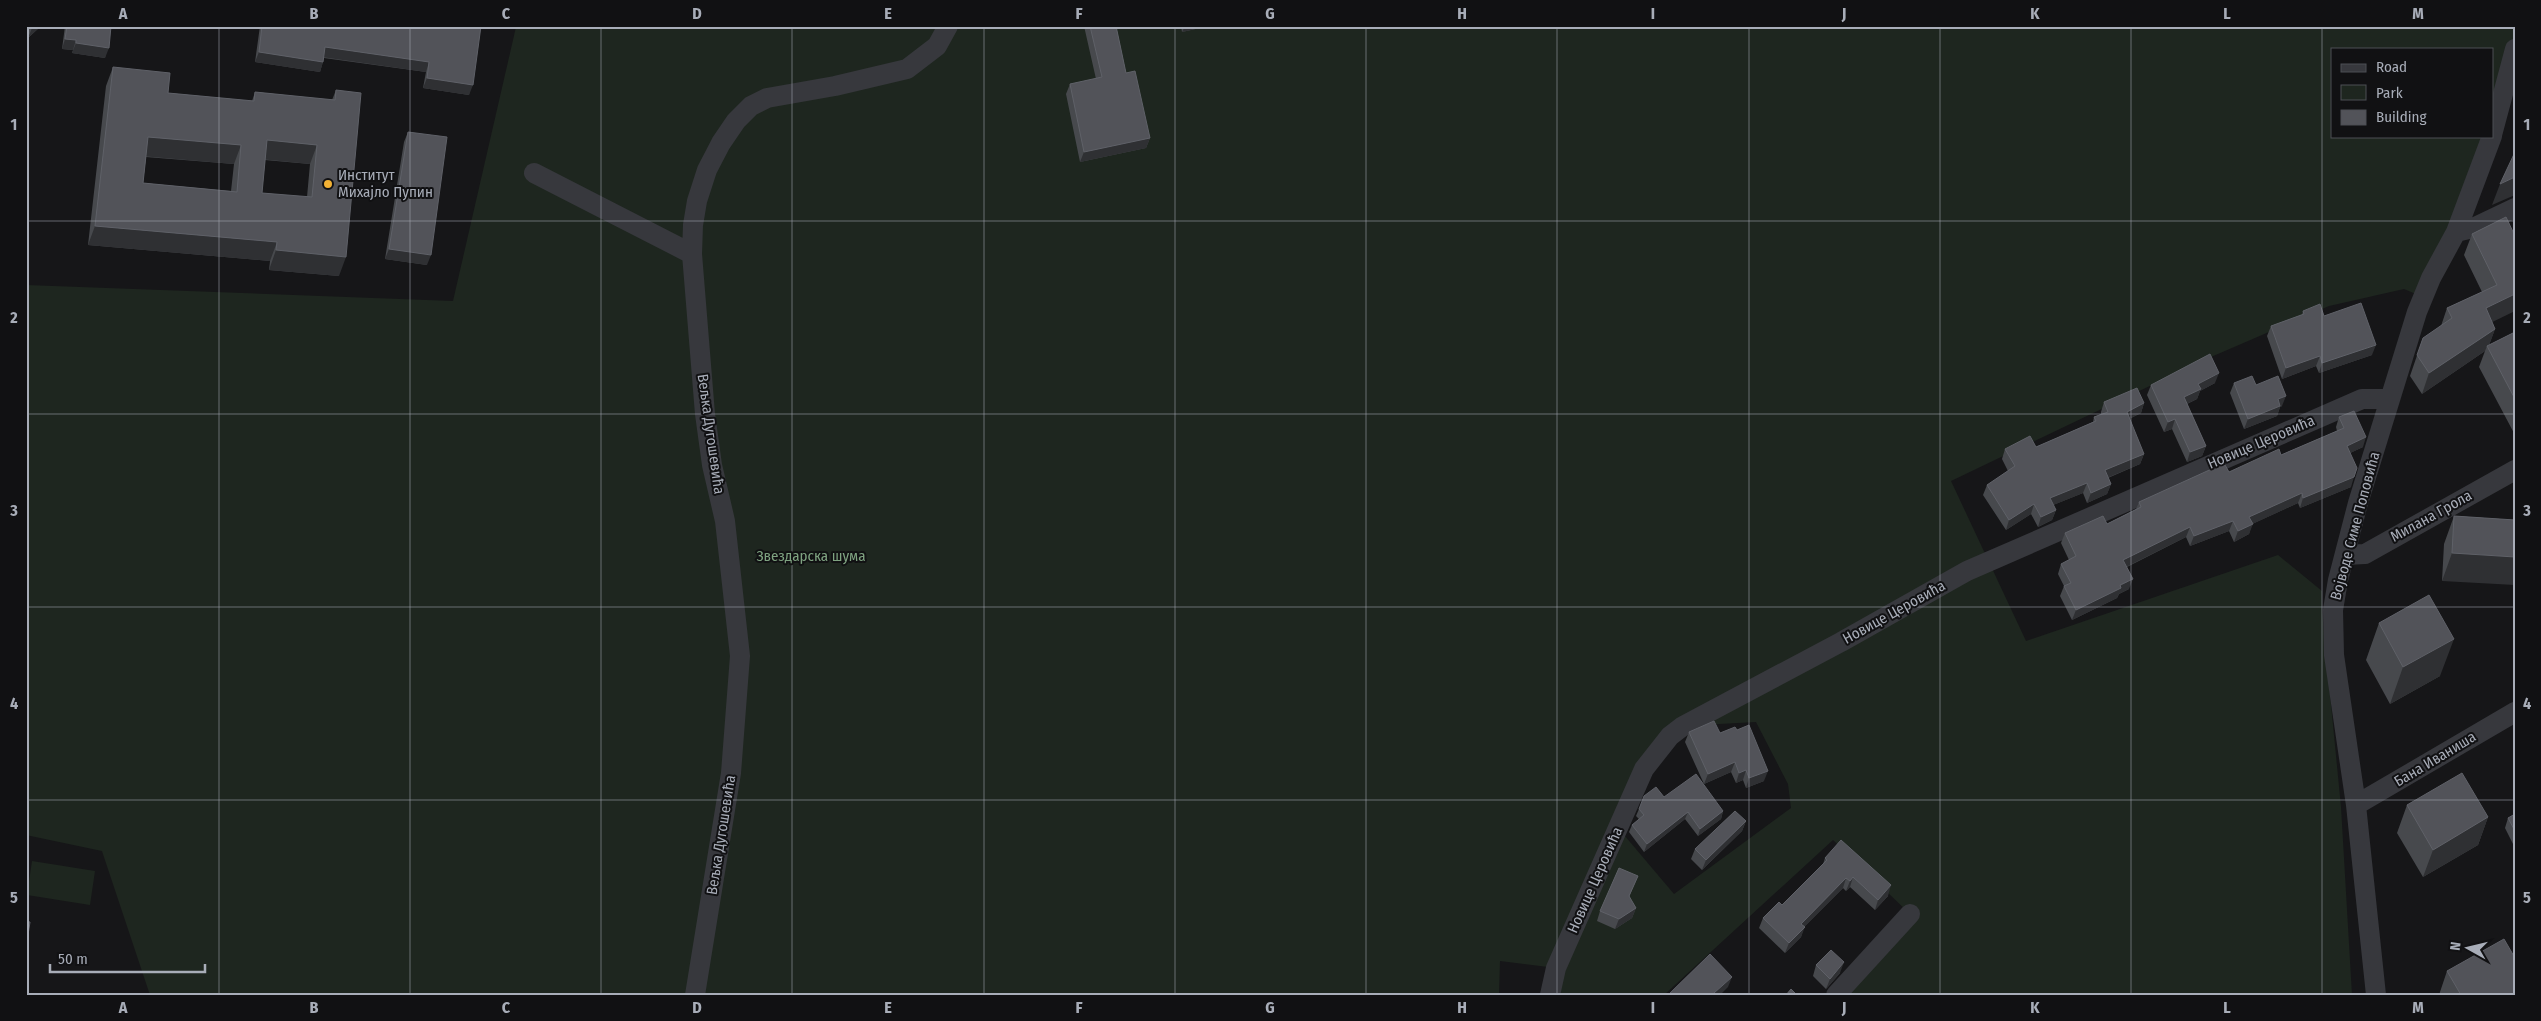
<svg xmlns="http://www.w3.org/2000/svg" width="2541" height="1021" font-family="'Fira Sans Condensed',sans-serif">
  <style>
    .green { fill: #1e261f; fill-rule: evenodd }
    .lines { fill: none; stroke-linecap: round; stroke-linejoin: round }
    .minor { stroke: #37383d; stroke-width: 20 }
    .wall { fill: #47494d; fill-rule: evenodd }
    .shaded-wall { fill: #2f3033 }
    .building { fill: #525359; stroke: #5f6168; fill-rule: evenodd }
    .grid { fill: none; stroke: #a8adb8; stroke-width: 1; stroke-opacity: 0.55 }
    .poi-dot { fill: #f2b134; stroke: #111113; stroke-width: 2 }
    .labels { text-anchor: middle; stroke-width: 4; stroke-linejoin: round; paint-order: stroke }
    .poi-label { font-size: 15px; fill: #a8adb8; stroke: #111113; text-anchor: start }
    .street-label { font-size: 15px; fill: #a8adb8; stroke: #111113 }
    .park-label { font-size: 15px; fill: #7fa381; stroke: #111113 }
    .neatline { fill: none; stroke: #a8adb8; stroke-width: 2 }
    .grid-label { font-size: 16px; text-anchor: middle; font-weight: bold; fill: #a8adb8 }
  </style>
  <rect width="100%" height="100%" fill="#161618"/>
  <path class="green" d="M 520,26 L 2515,26 L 2515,49 L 2492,135 L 2492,49 L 2332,49 L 2332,136 L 2492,136 L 2423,297 L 2404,289 L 2329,306 L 2204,360 L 1951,481 L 2026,641 L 2278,555 L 2322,591 L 2322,612 L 2341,807 L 2352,995 L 1836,995 L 1910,914 L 1833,840 L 1664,995 L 1550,995 L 1556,968 L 1500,961 L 1499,995 L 150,995 L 102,851 L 26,835 L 26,285 L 453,301 L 516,27 ZM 1756,722 L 1788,784 L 1791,808 L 1674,894 L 1619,829 L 1670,736 L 1683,726 Z
    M 32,861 L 95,871 L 90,905 L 27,895 Z"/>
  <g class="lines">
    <path class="minor" d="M 2492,135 L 2515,49
      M 534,173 L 692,254
      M 2456,232 L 2473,228 L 2515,208
      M 2345,555 L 2365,554 L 2515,470
      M 2356,805 L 2515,712
      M 695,995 L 731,773 L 740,656 L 725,521 L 712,465 L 705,414 L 692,254 L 693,225 L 697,201 L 707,170 L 721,143 L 736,121 L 751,106 L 767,98 L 835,86 L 907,69 L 937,46 L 948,26
      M 1550,995 L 1556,968 L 1644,769 L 1670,736 L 1683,726 L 1841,642 L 1967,571 L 2362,399 L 2390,399
      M 1836,995 L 1910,914
      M 2376,995 L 2356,805 L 2334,655 L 2333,610 L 2338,580 L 2358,503 L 2417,312 L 2431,278 L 2456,232 L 2492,136"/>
  </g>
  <path class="wall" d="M 26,26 L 41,26 L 28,38 L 26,35 Z
    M 65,26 L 111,26 L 105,58 L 72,53 L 73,50 L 62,49 Z
    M 260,26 L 481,26 L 469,95 L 423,88 L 426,72 L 324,58 L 320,72 L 255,62 Z
    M 1084,26 L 1116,26 L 1126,73 L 1150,138 L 1146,148 L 1080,162 L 1066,94 L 1070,84 L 1096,79 Z
    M 1181,26 L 1209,26 L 1182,32 Z
    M 113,67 L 168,93 L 252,101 L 255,92 L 332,100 L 336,90 L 339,276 L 269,270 L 270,261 L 88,245 L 106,86 ZM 146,157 L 234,164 L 231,191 L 143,183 ZM 265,160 L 310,164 L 307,197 L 262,193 Z
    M 408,132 L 427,265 L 385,259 L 404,142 Z
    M 2506,217 L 2492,322 L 2495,329 L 2489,345 L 2515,332 L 2515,435 L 2479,367 L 2485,351 L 2422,394 L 2410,376 L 2423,338 L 2441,326 L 2447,308 L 2482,292 L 2464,255 L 2472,234 Z
    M 2303,311 L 2324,316 L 2372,355 L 2319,373 L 2316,366 L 2282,379 L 2267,336 L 2271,326 L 2302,315 Z
    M 2215,383 L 2200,391 L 2197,399 L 2187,404 L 2206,446 L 2202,456 L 2187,462 L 2172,429 L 2164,432 L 2147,395 L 2151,385 Z
    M 2234,383 L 2256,385 L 2282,406 L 2280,407 L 2277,416 L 2244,429 L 2230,393 Z
    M 2104,402 L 2144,403 L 2141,413 L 2129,419 L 2144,454 L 2140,464 L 2108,478 L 2111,484 L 2107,494 L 2087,503 L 2083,493 L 2053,505 L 2056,510 L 2052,520 L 2038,527 L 2031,514 L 2006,530 L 1983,495 L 1987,485 L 2008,471 L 2002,459 L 2005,449 L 2036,447 L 2093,422 L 2094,417 L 2101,414 L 2101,412 Z
    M 2339,417 L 2363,447 L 2350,453 L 2351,487 L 2300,508 L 2298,503 L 2252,524 L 2249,534 L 2234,542 L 2229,531 L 2190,546 L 2186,537 L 2127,567 L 2129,589 L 2119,594 L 2117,598 L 2072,620 L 2060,596 L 2064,586 L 2058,574 L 2061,564 L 2069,560 L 2061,543 L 2065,533 L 2107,524 L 2136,509 L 2139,502 L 2229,472 L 2281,455 L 2337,431 L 2336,427 Z
    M 2454,516 L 2515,520 L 2442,581 L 2444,544 Z
    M 2379,623 L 2440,676 L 2390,704 L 2366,660 Z
    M 1737,730 L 1764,781 L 1746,788 L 1743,780 L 1736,783 L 1731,772 L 1704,784 L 1685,742 L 1689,732 L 1720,733 Z
    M 1664,797 L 1723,811 L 1721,819 L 1698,836 L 1685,819 L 1644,852 L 1629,832 L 1632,825 L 1639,819 L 1636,816 L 1639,809 Z
    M 2407,805 L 2488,817 L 2478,845 L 2423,877 L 2397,833 Z
    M 2515,814 L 2515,848 L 2505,828 L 2508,818 Z
    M 1746,821 L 1742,831 L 1702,870 L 1691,859 L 1695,849 Z
    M 1825,858 L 1888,896 L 1875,910 L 1850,887 L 1846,891 L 1843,888 L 1804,927 L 1801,937 L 1785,953 L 1759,928 L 1763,918 L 1782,905 L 1823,864 Z
    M 1638,876 L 1629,897 L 1636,908 L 1632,918 L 1615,929 L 1597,921 L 1600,911 Z
    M 1816,965 L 1840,973 L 1826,989 L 1813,976 Z
    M 2447,971 L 2515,995 L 2439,995 Z"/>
  <path class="shaded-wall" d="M 34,26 L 41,26 L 28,38 L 32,28 Z
    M 1185,26 L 1209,26 L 1182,32 Z
    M 65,39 L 76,40 L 73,50 L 62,49 Z
    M 76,43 L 109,48 L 105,58 L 72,53 Z
    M 325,47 L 429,62 L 426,72 L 322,57 Z
    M 259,52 L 323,62 L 320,72 L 255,62 Z
    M 427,78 L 473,85 L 469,95 L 423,88 Z
    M 148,137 L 241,145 L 234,164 L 141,156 Z
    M 1150,138 L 1146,148 L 1080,162 L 1084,152 Z
    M 267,140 L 317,145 L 310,164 L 260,159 Z
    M 2515,177 L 2515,195 L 2492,205 L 2500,184 Z
    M 95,226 L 277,242 L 270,261 L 88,245 Z
    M 389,249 L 431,255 L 427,265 L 385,259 Z
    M 276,250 L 346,257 L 339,276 L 269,270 Z
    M 2515,294 L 2515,311 L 2478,329 L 2486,308 Z
    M 2495,329 L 2488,348 L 2487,346 L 2485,351 L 2422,394 L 2429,373 Z
    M 2376,345 L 2372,355 L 2319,373 L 2322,363 Z
    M 2320,356 L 2316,366 L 2282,379 L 2286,368 Z
    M 2219,373 L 2215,383 L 2200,391 L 2197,399 L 2180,407 L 2184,397 L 2198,384 Z
    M 2286,396 L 2282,406 L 2280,407 L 2277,416 L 2244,429 L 2248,419 L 2278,399 Z
    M 2144,403 L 2141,413 L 2123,422 L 2127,412 Z
    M 2175,419 L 2172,429 L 2164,432 L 2168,422 Z
    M 2366,437 L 2363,447 L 2344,456 L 2347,446 Z
    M 2206,446 L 2202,456 L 2187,462 L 2190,452 Z
    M 2144,454 L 2140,464 L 2102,480 L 2105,470 Z
    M 2354,477 L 2351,487 L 2300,508 L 2303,498 Z
    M 2087,483 L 2083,493 L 2046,508 L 2050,498 Z
    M 2111,484 L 2107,494 L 2087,503 L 2091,493 Z
    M 2302,493 L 2298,503 L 2246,527 L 2249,517 Z
    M 2034,504 L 2031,514 L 2006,530 L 2009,520 Z
    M 2056,510 L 2052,520 L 2038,527 L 2041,517 Z
    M 2233,521 L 2229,531 L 2190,546 L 2194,536 Z
    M 2253,524 L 2249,534 L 2234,542 L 2238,531 Z
    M 2190,527 L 2186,537 L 2120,570 L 2123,560 Z
    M 2452,553 L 2515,557 L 2515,585 L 2442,581 Z
    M 2133,579 L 2129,589 L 2119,594 L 2117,598 L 2072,620 L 2076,610 Z
    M 2454,639 L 2440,676 L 2390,704 L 2403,667 Z
    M 1735,762 L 1731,772 L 1704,784 L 1708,774 Z
    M 1746,770 L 1743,780 L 1736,783 L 1739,773 Z
    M 1768,771 L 1764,781 L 1746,788 L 1749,778 Z
    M 1723,811 L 1721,819 L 1698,836 L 1700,829 Z
    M 1688,812 L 1685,819 L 1644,852 L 1647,844 Z
    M 2488,817 L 2478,845 L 2423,877 L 2433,850 Z
    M 1746,821 L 1742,831 L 1702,870 L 1706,860 Z
    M 1853,877 L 1850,887 L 1846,891 L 1850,881 Z
    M 1846,878 L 1843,888 L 1797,934 L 1801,924 Z
    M 1891,885 L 1888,896 L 1875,910 L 1878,900 Z
    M 1636,908 L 1632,918 L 1615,929 L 1619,919 Z
    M 1805,927 L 1801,937 L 1785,953 L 1789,943 Z
    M 1844,962 L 1840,973 L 1826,989 L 1830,979 Z
    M 1732,977 L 1728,987 L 1720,995 L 1714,995 L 1714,993 Z"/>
  <path class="building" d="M 67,26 L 111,26 L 109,48 L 76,43 L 76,40 L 65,39 Z
    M 262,26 L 481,26 L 473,85 L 427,78 L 429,62 L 325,47 L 323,62 L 259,52 Z
    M 1090,26 L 1116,26 L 1126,73 L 1135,71 L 1150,138 L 1084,152 L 1070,84 L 1102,77 Z
    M 113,67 L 170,73 L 168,93 L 254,101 L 255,92 L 335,100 L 336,90 L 361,93 L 346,257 L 276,250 L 277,242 L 95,226 ZM 148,137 L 241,145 L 237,192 L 143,183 ZM 267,140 L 317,145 L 312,197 L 262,193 Z
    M 408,132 L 447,137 L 431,255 L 389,249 Z
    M 2515,152 L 2515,177 L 2500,184 Z
    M 2506,217 L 2515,236 L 2515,294 L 2486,308 L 2495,329 L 2429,373 L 2417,355 L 2423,338 L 2452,318 L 2447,308 L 2497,285 L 2472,234 Z
    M 2361,303 L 2376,345 L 2322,363 L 2320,356 L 2286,368 L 2271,326 L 2304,314 L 2303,311 L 2320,304 L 2324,316 Z
    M 2515,332 L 2515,399 L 2487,346 Z
    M 2210,354 L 2219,373 L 2198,384 L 2201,389 L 2184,397 L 2206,446 L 2190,452 L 2175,419 L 2168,422 L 2151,385 Z
    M 2252,376 L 2256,385 L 2278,376 L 2286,396 L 2278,399 L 2280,406 L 2248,419 L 2234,383 Z
    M 2137,388 L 2144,403 L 2127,412 L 2144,454 L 2105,470 L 2111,484 L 2091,493 L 2087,483 L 2050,498 L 2056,510 L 2041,517 L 2034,504 L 2009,520 L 1987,485 L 2015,466 L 2005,449 L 2030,436 L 2036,447 L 2096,421 L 2094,417 L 2108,412 L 2104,402 Z
    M 2354,411 L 2366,437 L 2347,446 L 2357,468 L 2354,477 L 2303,498 L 2302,493 L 2249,517 L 2253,524 L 2238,531 L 2233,521 L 2194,536 L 2190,527 L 2123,560 L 2133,579 L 2120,585 L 2121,588 L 2076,610 L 2064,586 L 2071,583 L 2061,564 L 2076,556 L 2065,533 L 2103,516 L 2107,524 L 2141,507 L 2139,502 L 2216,467 L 2225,465 L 2229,472 L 2279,449 L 2281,455 L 2344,428 L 2339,417 Z
    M 2454,516 L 2515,520 L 2515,557 L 2452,553 Z
    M 2429,595 L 2454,639 L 2403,667 L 2379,623 Z
    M 1714,721 L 1720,733 L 1735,727 L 1737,730 L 1749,725 L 1768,771 L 1749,778 L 1746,770 L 1739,773 L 1735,762 L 1708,774 L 1689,732 Z
    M 2462,773 L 2488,817 L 2433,850 L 2407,805 Z
    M 1696,774 L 1723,811 L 1700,829 L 1688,812 L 1647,844 L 1632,825 L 1644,815 L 1639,809 L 1644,796 L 1656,787 L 1664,797 Z
    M 1735,811 L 1746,821 L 1706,860 L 1695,849 Z
    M 2515,814 L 2515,831 L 2508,818 Z
    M 1841,840 L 1891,885 L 1878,900 L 1853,877 L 1850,881 L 1846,878 L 1801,924 L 1805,927 L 1789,943 L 1763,918 L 1779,902 L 1782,905 L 1827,860 L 1825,858 Z
    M 1619,868 L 1638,876 L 1629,896 L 1636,908 L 1619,919 L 1600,911 Z
    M 26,921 L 30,922 L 26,948 Z
    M 2504,939 L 2515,958 L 2515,994 L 2461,995 L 2447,971 Z
    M 1831,950 L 1844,962 L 1830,979 L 1816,965 Z
    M 1710,954 L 1732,977 L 1714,993 L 1716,995 L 1668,995 Z
    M 1791,989 L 1797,995 L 1786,995 Z"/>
  <path class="grid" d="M 219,26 L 219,995M 410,26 L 410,995M 601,26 L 601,995M 792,26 L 792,995M 984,26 L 984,995M 1175,26 L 1175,995M 1366,26 L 1366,995M 1557,26 L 1557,995M 1749,26 L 1749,995M 1940,26 L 1940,995M 2131,26 L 2131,995M 2322,26 L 2322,995M 26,221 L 2515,221M 26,414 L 2515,414M 26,607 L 2515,607M 26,800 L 2515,800"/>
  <circle class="poi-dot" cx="328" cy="184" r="5"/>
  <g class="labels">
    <g class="poi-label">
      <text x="338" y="180">Институт<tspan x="338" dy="17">Михајло Пупин</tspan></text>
    </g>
    <g class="street-label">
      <text transform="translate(711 434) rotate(82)" y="5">Вељка Дугошевића</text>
      <text transform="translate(2261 442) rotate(-23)" y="5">Новице Церовића</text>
      <text transform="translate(2431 516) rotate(-29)" y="5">Милана Грола</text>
      <text transform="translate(2355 526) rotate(-75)" y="5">Војводе Симе Поповића</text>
      <text transform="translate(1894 612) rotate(-29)" y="5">Новице Церовића</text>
      <text transform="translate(2435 759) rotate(-31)" y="5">Бана Иваниша</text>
      <text transform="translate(721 835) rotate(-81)" y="5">Вељка Дугошевића</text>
      <text transform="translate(1595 880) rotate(-66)" y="5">Новице Церовића</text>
    </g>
    <g class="park-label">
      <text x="811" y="561">Звездарска шума</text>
    </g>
  </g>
  <rect width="2541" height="1021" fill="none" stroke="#111113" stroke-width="55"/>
  <rect x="2331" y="48" width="162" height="90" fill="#111113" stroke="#4d4f55"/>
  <rect x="2341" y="64" width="25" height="8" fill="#37383d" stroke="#4d4f55"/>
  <text x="2376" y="72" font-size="15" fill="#a8adb8">Road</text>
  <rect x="2341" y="85" width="25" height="15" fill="#1e261f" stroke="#4d4f55"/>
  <text x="2376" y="98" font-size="15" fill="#a8adb8">Park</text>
  <rect x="2341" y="110" width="25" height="15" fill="#525359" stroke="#4d4f55"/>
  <text x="2376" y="122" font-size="15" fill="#a8adb8">Building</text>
  <g transform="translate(2468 948) rotate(278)" stroke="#111113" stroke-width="4" paint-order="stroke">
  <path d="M0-4L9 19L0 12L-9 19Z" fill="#a8adb8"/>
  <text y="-8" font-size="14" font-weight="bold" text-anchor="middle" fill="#a8adb8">N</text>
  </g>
  <path d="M50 964v8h155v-8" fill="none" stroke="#a8adb8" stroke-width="2.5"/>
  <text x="58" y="964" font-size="15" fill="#a8adb8" stroke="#111113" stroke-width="4" paint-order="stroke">50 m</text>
  <rect x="28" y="28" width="2486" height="966" class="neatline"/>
  <g class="grid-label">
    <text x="123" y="19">A</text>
    <text x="314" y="19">B</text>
    <text x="506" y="19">C</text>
    <text x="697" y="19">D</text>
    <text x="888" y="19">E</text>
    <text x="1079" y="19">F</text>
    <text x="1270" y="19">G</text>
    <text x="1462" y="19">H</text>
    <text x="1653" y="19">I</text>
    <text x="1844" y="19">J</text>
    <text x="2035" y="19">K</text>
    <text x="2227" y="19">L</text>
    <text x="2418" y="19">M</text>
    <text x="14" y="130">1</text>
    <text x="2527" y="130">1</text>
    <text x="14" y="323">2</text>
    <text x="2527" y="323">2</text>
    <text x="14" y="516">3</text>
    <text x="2527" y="516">3</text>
    <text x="14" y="709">4</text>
    <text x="2527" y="709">4</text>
    <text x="14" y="903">5</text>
    <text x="2527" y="903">5</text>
    <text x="123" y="1013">A</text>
    <text x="314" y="1013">B</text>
    <text x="506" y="1013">C</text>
    <text x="697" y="1013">D</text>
    <text x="888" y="1013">E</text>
    <text x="1079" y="1013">F</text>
    <text x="1270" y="1013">G</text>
    <text x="1462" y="1013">H</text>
    <text x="1653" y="1013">I</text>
    <text x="1844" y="1013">J</text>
    <text x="2035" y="1013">K</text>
    <text x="2227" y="1013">L</text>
    <text x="2418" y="1013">M</text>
  </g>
</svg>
